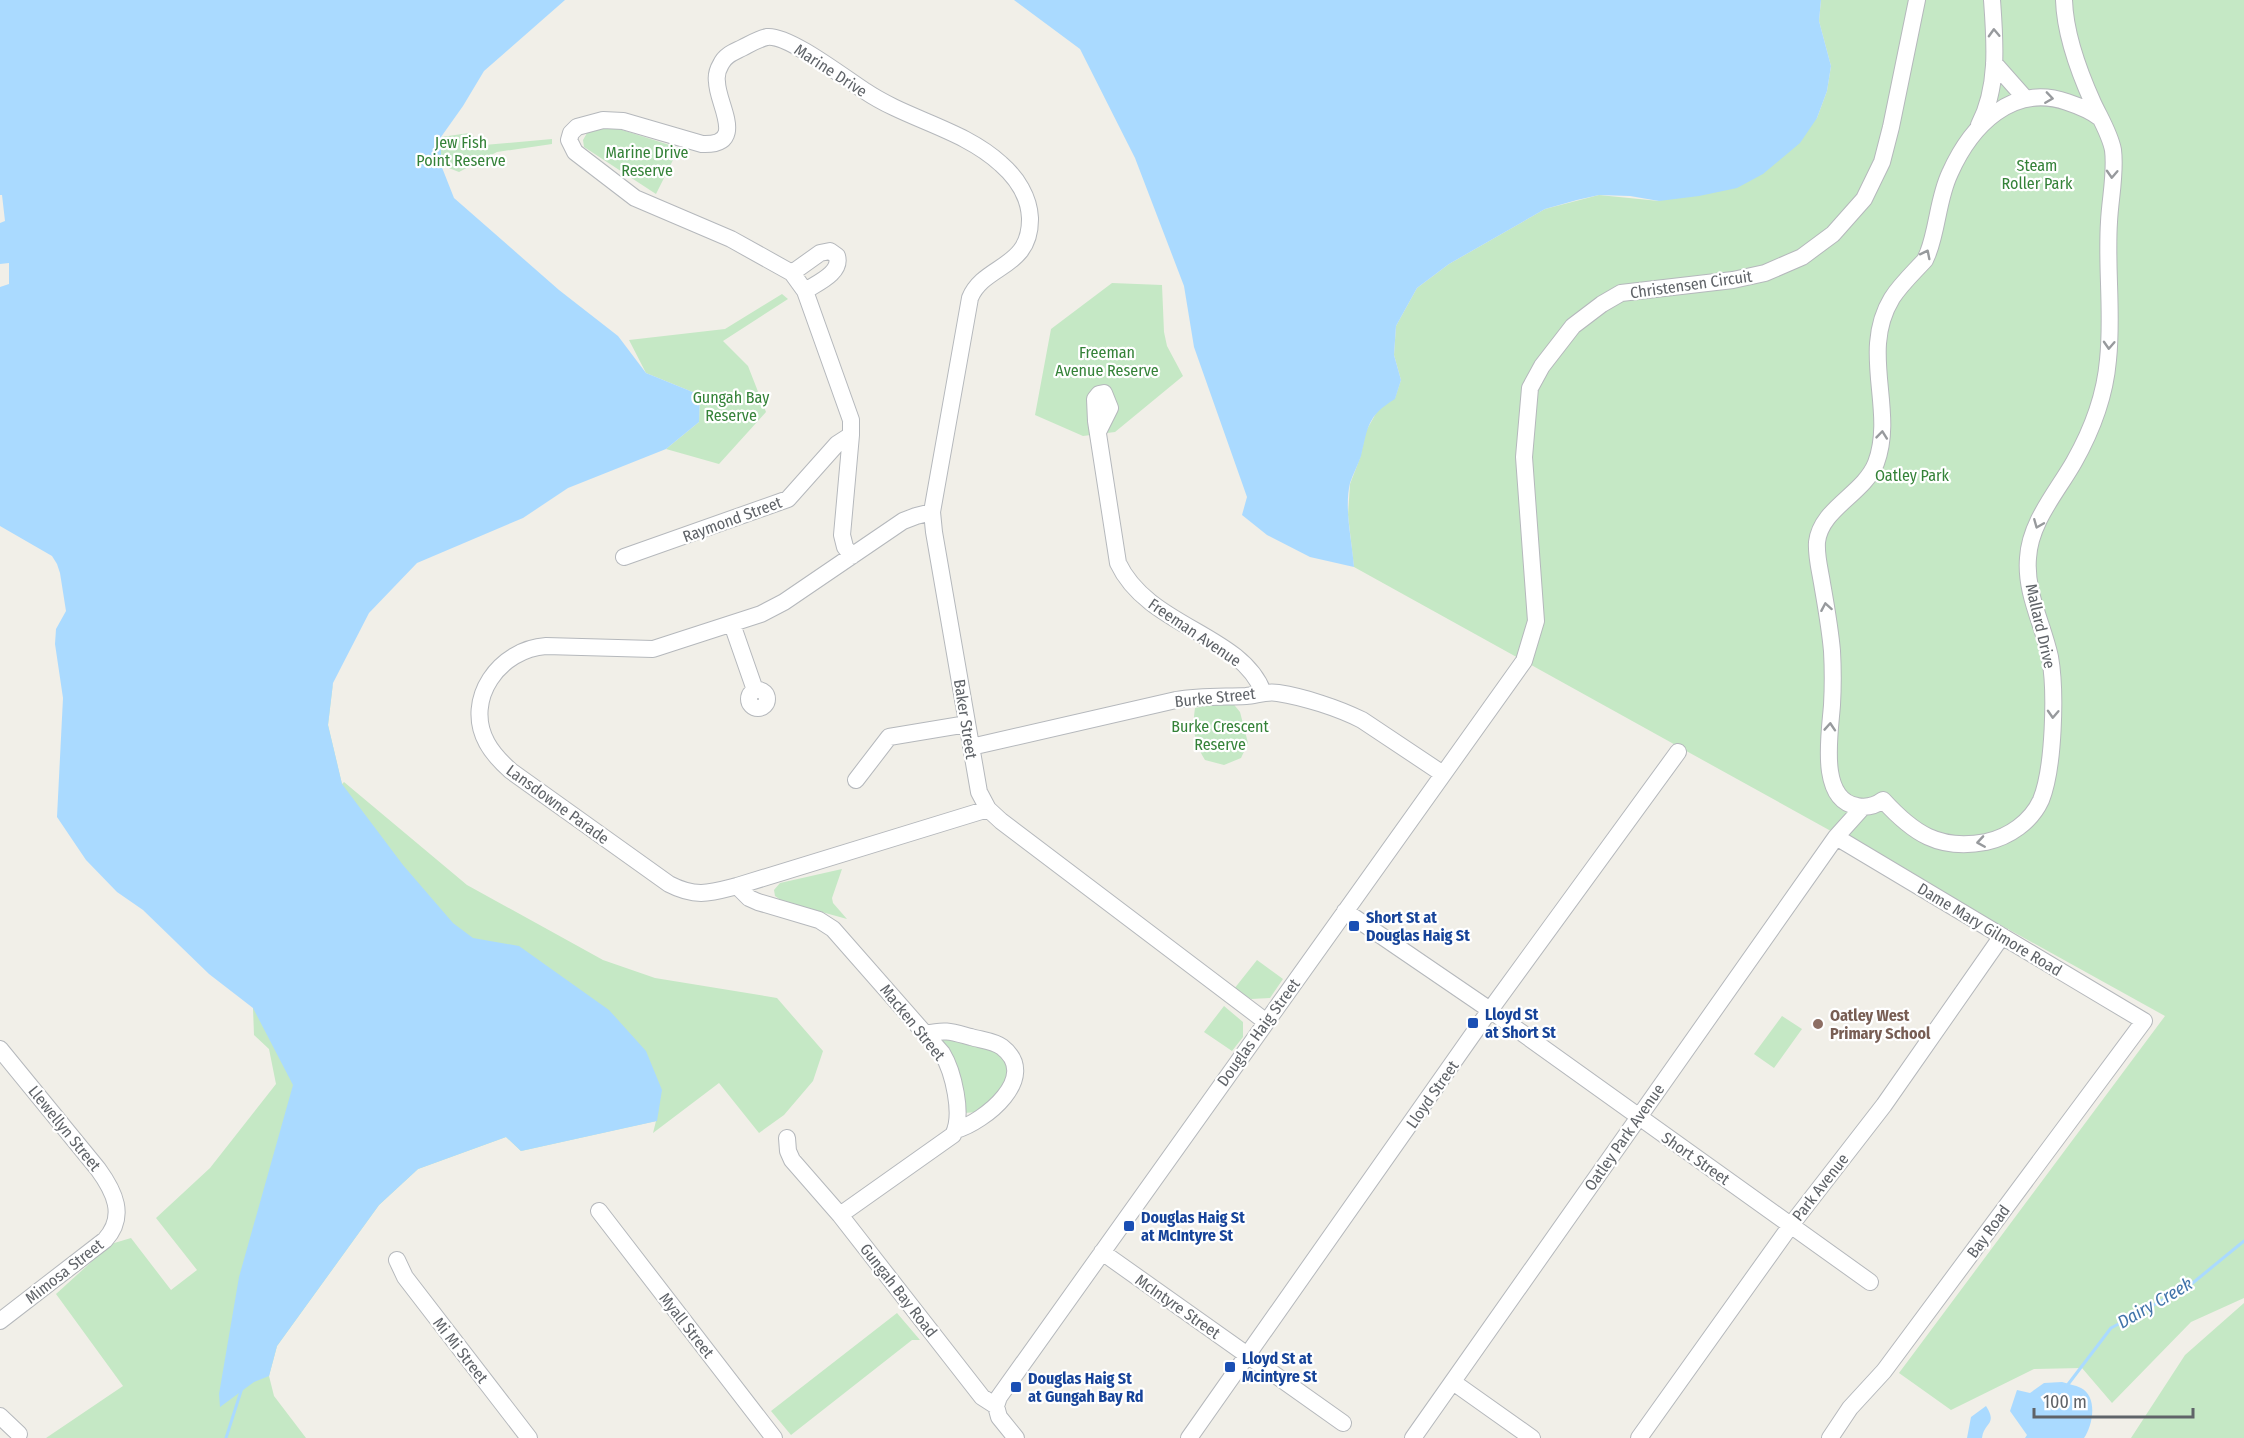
<svg xmlns="http://www.w3.org/2000/svg" width="2244" height="1438" font-family="'Fira Sans Condensed',sans-serif">
  <style>
    .green { fill: #c5e8c5 }
    .water { fill: #aadaff }
    .lines { fill: none; stroke-linecap: round; stroke-linejoin: round }
    .stream { stroke: #aadaff; stroke-width: 3 }
    .minor-casing { stroke: #b5b8bc; stroke-width: 18 }
    .minor { stroke: #fff; stroke-width: 16 }
    .oneway { stroke: #979a9d }
    .transit-dot { fill: #1a4fb4; stroke: #fff; stroke-width: 2 }
    .education-dot { fill: #8d6e63; stroke: #fff; stroke-width: 2 }
    .labels { text-anchor: middle; stroke-width: 4.5; stroke-linejoin: round; paint-order: stroke }
    .street-label { font-size: 16px; fill: #5f6368; stroke: #fff }
    .park-label { font-size: 16px; fill: #348238; stroke: #fff }
    .transit-label { font-size: 16px; font-weight: bold; fill: #164399; stroke: #fff; text-anchor: start }
    .education-label { font-size: 16px; font-weight: bold; fill: #785e54; stroke: #fff; text-anchor: start }
    .water-label { font-size: 18px; font-style: italic; fill: #4174aa; stroke: #fff }
  </style>
  <rect width="100%" height="100%" fill="#f1efe8"/>
  <path class="green" d="M 1821,0 L 2244,0 L 2244,1298 L 2191,1322 L 2112,1403 L 2082,1368 L 2034,1369 L 1951,1410 L 1899,1373 L 2165,1016 L 1354,567 L 1348,515 L 1350,484 L 1360,458 L 1366,431 L 1379,408 L 1395,398 L 1401,380 L 1394,355 L 1396,326 L 1417,288 L 1449,264 L 1545,209 L 1599,195 L 1659,201 L 1817,118 L 1827,91 L 1831,66 L 1819,21 Z
    M 601,128 L 616,128 L 679,148 L 656,194 L 584,147 L 583,140 L 587,133 Z
    M 469,133 L 484,145 L 552,139 L 552,144 L 497,152 L 459,172 L 441,165 L 441,137 Z
    M 1112,283 L 1162,285 L 1164,332 L 1167,346 L 1183,376 L 1115,432 L 1083,436 L 1035,415 L 1051,329 Z
    M 782,294 L 788,299 L 723,341 L 748,366 L 766,412 L 719,464 L 666,449 L 699,422 L 700,395 L 646,373 L 629,340 L 725,329 Z
    M 333,683 L 328,725 L 342,784 L 344,782 L 467,885 L 603,960 L 655,978 L 777,998 L 823,1051 L 813,1081 L 784,1115 L 759,1133 L 719,1083 L 653,1133 L 656,1121 L 521,1151 L 506,1137 L 418,1169 L 379,1205 L 277,1346 L 269,1376 L 274,1396 L 306,1438 L 46,1438 L 123,1386 L 56,1294 L 111,1244 L 131,1238 L 171,1290 L 197,1270 L 156,1218 L 210,1168 L 276,1084 L 269,1049 L 254,1035 L 253,1008 Z
    M 1231,701 L 1240,712 L 1248,743 L 1241,758 L 1224,765 L 1205,760 C 1194,742 1192,729 1195,708 Z
    M 842,869 L 832,898 L 833,903 L 847,919 L 782,901 L 775,896 L 774,890 L 780,883 Z
    M 1257,960 L 1283,979 L 1270,998 L 1251,999 L 1234,989 Z
    M 1224,1006 L 1243,1022 L 1243,1037 L 1232,1051 L 1204,1032 Z
    M 1782,1016 L 1802,1029 L 1774,1068 L 1754,1054 Z
    M 940,1037 L 991,1047 L 1010,1066 L 1003,1090 L 977,1112 L 964,1113 Z
    M 2244,1303 L 2244,1438 L 2131,1438 L 2185,1355 Z
    M 897,1313 L 920,1340 L 912,1340 L 791,1435 L 771,1411 Z"/>
  <path class="water" d="M 0,0 L 565,0 L 484,71 L 463,106 L 441,137 L 441,165 L 454,198 L 559,290 L 618,336 L 646,373 L 700,395 L 699,422 L 666,449 L 568,488 L 523,518 L 417,563 L 369,613 L 333,683 L 328,725 L 342,784 L 403,865 L 453,923 L 473,938 L 519,946 L 609,1010 L 646,1051 L 662,1090 L 657,1121 L 521,1151 L 506,1137 L 418,1169 L 379,1205 L 277,1346 L 269,1376 L 254,1382 L 220,1407 L 219,1394 L 239,1277 L 293,1085 L 253,1008 L 209,974 L 143,910 L 117,892 L 86,860 L 57,817 L 63,698 L 55,644 L 56,629 L 66,611 L 60,573 L 57,564 L 52,556 L 0,526 L 0,287 L 9,284 L 9,263 L 0,264 L 0,223 L 5,221 L 2,195 L 0,195 Z
    M 1014,0 L 1821,0 L 1819,21 L 1831,66 L 1827,91 L 1817,118 L 1800,143 L 1763,174 L 1737,188 L 1699,196 L 1659,201 L 1630,196 L 1599,195 L 1577,200 L 1545,209 L 1449,264 L 1417,288 L 1396,326 L 1394,355 L 1401,380 L 1395,399 C 1367,416 1368,427 1361,456 C 1358,465 1353,474 1350,483 C 1344,509 1352,540 1354,567 L 1310,557 L 1267,535 L 1242,515 L 1247,497 L 1194,347 L 1184,286 L 1135,158 L 1080,49 Z
    M 2062,1382 C 2068,1384 2075,1385 2081,1388 C 2098,1397 2093,1425 2084,1438 L 2025,1438 L 2027,1435 L 2010,1411 L 2017,1390 L 2030,1393 L 2044,1383 Z
    M 1986,1406 C 1998,1425 1984,1422 1982,1438 L 1967,1438 L 1971,1417 Z"/>
  <g class="lines">
    <path class="stream" d="M 2066,1387 L 2111,1328 L 2189,1286 L 2244,1241
      M 226,1438 L 242,1388"/>
    <defs>
      <path id="minor" d="M 2064,0 C 2065,34 2079,72 2093,103 C 2100,118 2110,134 2113,150 C 2116,173 2110,199 2109,222 C 2106,268 2113,314 2108,360 C 2105,395 2091,432 2074,462 C 2057,492 2030,522 2028,558 C 2025,593 2043,624 2050,657 C 2056,691 2054,768 2041,800 C 2031,822 2009,837 1986,842 C 1939,851 1913,833 1883,800 C 1875,806 1867,808 1857,806 C 1818,800 1830,733 1832,705 C 1833,687 1833,669 1832,651 C 1830,628 1826,606 1822,583 C 1820,570 1816,556 1817,542 C 1821,508 1864,494 1876,463 C 1896,409 1859,352 1892,298 C 1901,284 1914,272 1925,260 L 1928,253 C 1938,227 1938,198 1950,173 C 1971,126 2012,83 2067,102 C 2079,106 2090,110 2100,118
        M 1994,63 L 2025,98
        M 1979,125 C 1999,87 1995,41 1992,0
        M 792,273 L 820,253 L 830,251 L 837,256 C 842,273 817,283 805,291
        M 1098,432 L 1110,408 L 1104,393 L 1099,394 L 1095,399 L 1096,421 L 1118,563 C 1148,627 1241,634 1263,692
        M 932,512 L 916,516 L 903,521 L 784,602 L 761,614 L 653,649 L 546,646 C 500,649 463,699 487,743 C 493,754 502,763 511,771 L 669,884 C 696,898 710,893 737,886 L 988,809
        M 852,556 L 845,547 L 842,535 L 851,435 L 851,420 L 805,291 L 792,273 L 731,239 L 635,198 L 575,152 L 569,140 L 571,133 L 577,127 L 603,120 L 623,121 L 702,144 C 748,146 717,104 717,82 C 716,76 718,69 721,64 C 725,55 734,52 742,48 C 750,44 758,39 767,37 C 788,34 846,79 865,91 C 908,120 963,129 1001,164 C 1017,178 1029,197 1030,218 C 1031,269 984,264 970,298 L 932,512 L 934,532 L 979,792 L 988,809 L 1001,821 L 1265,1021
        M 624,557 L 788,499 L 837,444 L 851,435
        M 732,624 L 755,690
        M749 699a9 9 0 1 1 18 0a9 9 0 1 1-18 0Z
        M 971,747 L 1176,700 C 1199,696 1223,697 1246,696 C 1257,695 1266,691 1278,693 C 1304,697 1338,708 1362,720 L 1443,774
        M 856,780 L 889,737 L 967,724
        M 737,886 L 749,898 L 758,902 L 819,920 L 833,929 L 942,1053 C 953,1071 964,1115 953,1135 L 840,1215
        M 1345,911 L 1490,1010 L 1870,1282
        M 926,1034 C 946,1029 952,1032 971,1037 C 981,1040 994,1041 1002,1047 C 1041,1077 984,1122 956,1130
        M 0,1049 L 98,1169 C 114,1191 127,1216 105,1240 L 0,1321
        M 787,1138 L 788,1151 L 792,1160 L 840,1215 L 982,1397 L 996,1406 L 999,1417 L 1016,1438
        M 599,1211 L 774,1438
        M 1102,1252 L 1343,1423
        M 397,1260 L 405,1277 L 529,1438
        M 1453,1382 L 1532,1438
        M 996,1406 L 999,1397 L 1524,661 L 1536,621 L 1524,457 L 1530,388 L 1542,366 L 1573,326 L 1602,304 L 1621,293 L 1733,280 L 1765,273 L 1802,257 L 1833,234 L 1864,199 L 1882,162 L 1891,127 L 1917,0
        M 0,1416 L 19,1434
        M 1189,1438 L 1485,1017 L 1678,752
        M 1413,1438 L 1836,837 L 1863,807
        M 1639,1438 L 1791,1225 L 1884,1105 L 2002,936
        M 1830,1438 L 1850,1408 L 1884,1371 L 2144,1021 L 1836,837"/>
    </defs>
    <use href="#minor" class="minor-casing"/>
    <use href="#minor" class="minor"/>
  </g>
  <defs><path id="oneway-chevron" d="M-2-3.5L2.5 0L-2 3.5" fill="none" stroke-width="1.6" stroke-linecap="round" stroke-linejoin="round" transform="scale(1.5)"/></defs>
  <g class="oneway">
    <use href="#oneway-chevron" transform="translate(1994 33) rotate(-92)"/>
    <use href="#oneway-chevron" transform="translate(2049 98) rotate(8)"/>
    <use href="#oneway-chevron" transform="translate(2112 174) rotate(93)"/>
    <use href="#oneway-chevron" transform="translate(1926 254) rotate(-63)"/>
    <use href="#oneway-chevron" transform="translate(2109 345) rotate(93)"/>
    <use href="#oneway-chevron" transform="translate(1882 435) rotate(-84)"/>
    <use href="#oneway-chevron" transform="translate(2038 524) rotate(112)"/>
    <use href="#oneway-chevron" transform="translate(1826 607) rotate(-100)"/>
    <use href="#oneway-chevron" transform="translate(2053 714) rotate(93)"/>
    <use href="#oneway-chevron" transform="translate(1830 727) rotate(-86)"/>
    <use href="#oneway-chevron" transform="translate(1981 842) rotate(171)"/>
  </g>
  <g class="transit-dot">
    <rect x="1348" y="920" width="12" height="12" rx="3"/>
    <rect x="1467" y="1017" width="12" height="12" rx="3"/>
    <rect x="1123" y="1220" width="12" height="12" rx="3"/>
    <rect x="1224" y="1361" width="12" height="12" rx="3"/>
    <rect x="1010" y="1381" width="12" height="12" rx="3"/>
  </g>
  <circle class="education-dot" cx="1818" cy="1024" r="6"/>
  <g class="labels">
    <g class="street-label">
      <text transform="translate(831 70) rotate(33)" y="6">Marine Drive</text>
      <text transform="translate(1691 284) rotate(-8)" y="6">Christensen Circuit</text>
      <text transform="translate(732 519) rotate(-20)" y="6">Raymond Street</text>
      <text transform="translate(2041 626) rotate(77)" y="6">Mallard Drive</text>
      <text transform="translate(1195 632) rotate(34)" y="6">Freeman Avenue</text>
      <text transform="translate(1215 697) rotate(-6)" y="6">Burke Street</text>
      <text transform="translate(966 719) rotate(81)" y="6">Baker Street</text>
      <text transform="translate(558 804) rotate(36)" y="6">Lansdowne Parade</text>
      <text transform="translate(1990 929) rotate(31)" y="6">Dame Mary Gilmore Road</text>
      <text transform="translate(913 1022) rotate(51)" y="6">Macken Street</text>
      <text transform="translate(1258 1032) rotate(-54)" y="6">Douglas Haig Street</text>
      <text transform="translate(1432 1094) rotate(-55)" y="6">Lloyd Street</text>
      <text transform="translate(65 1128) rotate(51)" y="6">Llewellyn Street</text>
      <text transform="translate(1624 1137) rotate(-55)" y="6">Oatley Park Avenue</text>
      <text transform="translate(1696 1158) rotate(35)" y="6">Short Street</text>
      <text transform="translate(1820 1187) rotate(-52)" y="6">Park Avenue</text>
      <text transform="translate(1988 1231) rotate(-54)" y="6">Bay Road</text>
      <text transform="translate(64 1271) rotate(-38)" y="6">Mimosa Street</text>
      <text transform="translate(899 1290) rotate(52)" y="6">Gungah Bay Road</text>
      <text transform="translate(1178 1306) rotate(35)" y="6">McIntyre Street</text>
      <text transform="translate(687 1325) rotate(52)" y="6">Myall Street</text>
      <text transform="translate(461 1350) rotate(52)" y="6">Mi Mi Street</text>
    </g>
    <g class="park-label">
      <text x="461" y="148">Jew Fish<tspan x="461" dy="18">Point Reserve</tspan></text>
      <text x="647" y="158">Marine Drive<tspan x="647" dy="18">Reserve</tspan></text>
      <text x="2037" y="171">Steam<tspan x="2037" dy="18">Roller Park</tspan></text>
      <text x="1107" y="358">Freeman<tspan x="1107" dy="18">Avenue Reserve</tspan></text>
      <text x="731" y="403">Gungah Bay<tspan x="731" dy="18">Reserve</tspan></text>
      <text x="1912" y="481">Oatley Park</text>
      <text x="1220" y="732">Burke Crescent<tspan x="1220" dy="18">Reserve</tspan></text>
    </g>
    <g class="transit-label">
      <text x="1366" y="923">Short St at<tspan x="1366" dy="18">Douglas Haig St</tspan></text>
      <text x="1485" y="1020">Lloyd St<tspan x="1485" dy="18">at Short St</tspan></text>
      <text x="1141" y="1223">Douglas Haig St<tspan x="1141" dy="18">at McIntyre St</tspan></text>
      <text x="1242" y="1364">Lloyd St at<tspan x="1242" dy="18">Mcintyre St</tspan></text>
      <text x="1028" y="1384">Douglas Haig St<tspan x="1028" dy="18">at Gungah Bay Rd</tspan></text>
    </g>
    <g class="education-label">
      <text x="1830" y="1021">Oatley West<tspan x="1830" dy="18">Primary School</tspan></text>
    </g>
    <g class="water-label">
      <text transform="translate(2155 1303) rotate(-30)" y="6">Dairy Creek</text>
    </g>
  </g>
  <path d="M2034 1408v9h159v-9" fill="none" stroke="#5f6368" stroke-width="3"/>
  <text x="2043" y="1408" font-size="18" fill="#5f6368" stroke="#ffffff" stroke-width="4.5" paint-order="stroke">100 m</text>
</svg>
